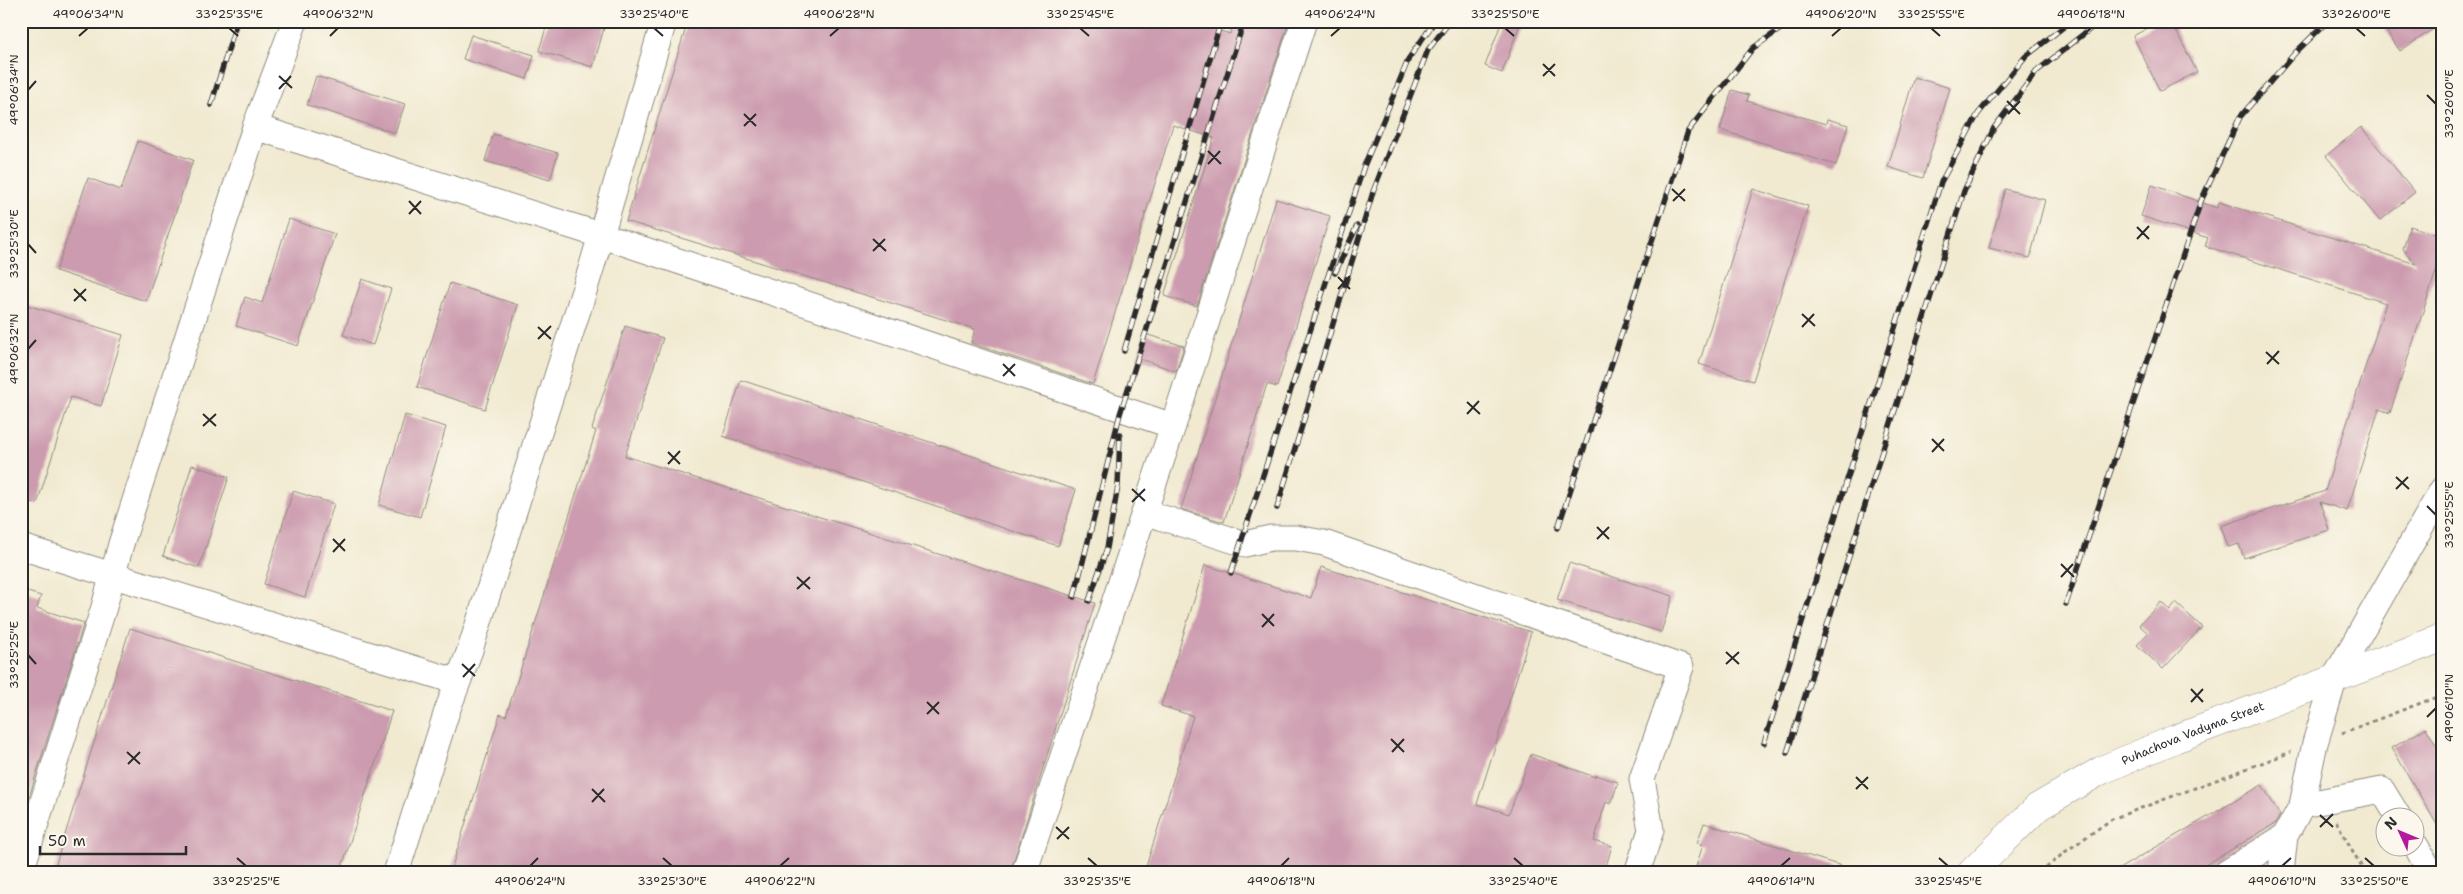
<svg xmlns="http://www.w3.org/2000/svg" width="2463" height="894" font-family="'Shantell Sans',sans-serif">
  <style>
    .building { fill: #cc9baf }
    .lines { fill: none; stroke-linecap: round; stroke-linejoin: round }
    .minor-casing { stroke: #8e8a7e; stroke-width: 27 }
    .major-casing { stroke: #8e8a7e; stroke-width: 29 }
    .path { stroke: #8e8a7e; stroke-width: 3; stroke-dasharray: 4 4; stroke-linecap: butt }
    .minor { stroke: #fff; stroke-width: 25 }
    .major { stroke: #fff; stroke-width: 28 }
    .rail-casing { stroke: #2b2b2b; stroke-width: 5.5 }
    .rail { stroke: #fbf7ec; stroke-width: 4; stroke-dasharray: 11; stroke-linecap: butt }
    .ticks { fill: none; stroke: #2b2b2b; stroke-width: 2 }
    .labels { text-anchor: middle; stroke-width: 4.5; stroke-linejoin: round; paint-order: stroke }
    .street-label { font-size: 12px; fill: #2b2b2b; stroke: #fbf7ec }
    .neatline { fill: none; stroke: #2b2b2b; stroke-width: 2 }
    .ticks-label { font-size: 12px; text-anchor: middle; fill: #2b2b2b }
  </style>
  <rect width="100%" height="100%" fill="#fbf7ec"/>
  <filter id="ink" filterUnits="userSpaceOnUse"><feTurbulence type="fractalNoise" baseFrequency=".02" numOctaves="2"/><feDisplacementMap in="SourceGraphic" scale="10" xChannelSelector="R" yChannelSelector="G"/><feConvolveMatrix kernelMatrix="1 2 1 2 8 2 1 2 1" color-interpolation-filters="sRGB"/></filter>
  <filter id="wash" filterUnits="userSpaceOnUse"><feTurbulence type="fractalNoise" baseFrequency=".0096" numOctaves="4" result="noise"/><feDisplacementMap in="SourceGraphic" scale="20" xChannelSelector="R" yChannelSelector="G"/><feGaussianBlur stdDeviation="1.12" result="paint"/><feColorMatrix in="noise" values="0 0 0 0 0 0 0 0 0 0 0 0 0 0 0 0 0 1.4 0 .05"/><feComposite in="paint" operator="in"/></filter>
  <g filter="url(#wash)">
    <rect width="100%" height="100%" fill="#f1ead1"/>
    <g id="blocks">
      <path class="building" d="M 548,21 L 606,21 L 593,67 L 539,51 Z
        M 688,21 L 1189,21 L 1230,34 L 1235,21 L 1289,21 L 1197,306 L 1164,296 L 1214,138 L 1173,125 L 1093,384 L 971,343 L 975,329 L 626,221 Z
        M 1502,21 L 1521,21 L 1502,73 L 1485,66 Z
        M 2161,21 L 2171,21 L 2197,72 L 2160,91 L 2133,36 Z
        M 2396,21 L 2442,21 L 2442,23 L 2400,51 L 2385,29 Z
        M 471,35 L 534,55 L 527,79 L 463,59 Z
        M 316,76 L 405,104 L 395,133 L 307,105 Z
        M 1914,77 L 1950,88 L 1923,178 L 1888,167 Z
        M 1732,90 L 1749,95 L 1747,101 L 1826,124 L 1827,119 L 1848,125 L 1836,165 L 1720,130 Z
        M 2361,127 L 2415,192 L 2380,221 L 2326,156 Z
        M 493,134 L 558,153 L 550,180 L 485,161 Z
        M 138,141 L 193,160 L 146,301 L 56,271 L 88,178 L 121,190 Z
        M 2152,185 L 2217,208 L 2219,202 L 2416,264 L 2403,249 L 2410,226 L 2442,236 L 2442,253 L 2390,413 L 2379,409 L 2347,511 L 2320,502 L 2329,530 L 2244,558 L 2239,544 L 2228,547 L 2221,526 L 2325,491 L 2386,303 L 2205,246 L 2208,238 L 2141,216 Z
        M 1753,189 L 1808,206 L 1753,381 L 1699,364 Z
        M 2005,189 L 2045,200 L 2030,258 L 1989,248 Z
        M 1276,199 L 1330,216 L 1277,387 L 1267,384 L 1224,522 L 1181,509 Z
        M 289,219 L 335,234 L 298,346 L 236,326 L 245,297 L 262,303 Z
        M 362,279 L 391,289 L 373,345 L 343,335 Z
        M 450,283 L 518,305 L 485,409 L 417,387 Z
        M 21,303 L 123,335 L 101,406 L 71,397 L 37,504 L 21,499 Z
        M 625,326 L 663,338 L 625,456 L 1095,603 L 1010,873 L 450,873 L 500,714 L 506,716 L 596,431 L 592,429 Z
        M 1145,334 L 1184,346 L 1176,371 L 1137,358 Z
        M 741,380 L 1076,490 L 1058,546 L 723,436 Z
        M 405,415 L 446,427 L 420,517 L 379,505 Z
        M 192,465 L 229,477 L 199,568 L 163,556 Z
        M 293,491 L 334,504 L 305,597 L 264,584 Z
        M 1569,563 L 1673,596 L 1661,632 L 1557,600 Z
        M 1205,565 L 1311,598 L 1321,567 L 1531,632 L 1477,804 L 1509,814 L 1531,754 L 1595,777 L 1595,775 L 1618,782 L 1611,804 L 1606,802 L 1594,841 L 1612,846 L 1604,873 L 1144,873 L 1193,716 L 1161,706 Z
        M 21,590 L 41,596 L 37,608 L 84,623 L 21,822 Z
        M 2161,602 L 2170,611 L 2176,603 L 2202,627 L 2163,669 L 2137,645 L 2148,633 L 2139,625 Z
        M 130,628 L 392,711 L 340,873 L 53,873 Z
        M 2426,728 L 2442,755 L 2442,833 L 2392,748 Z
        M 2262,785 L 2280,815 L 2276,823 L 2192,873 L 2112,873 Z
        M 1704,823 L 1851,869 L 1850,873 L 1694,873 L 1703,845 L 1697,843 Z"/>
    </g>
  </g>
  <g filter="url(#ink)">
    <use href="#blocks" fill-opacity="0" stroke="#8e8a7e" stroke-width="1"/>
    <g class="lines">
      <defs>
        <path id="minor" d="M 255,127 L 600,235 L 1173,426
          M 1144,512 L 1245,544 L 1271,538 L 1296,538 L 1324,543 L 1681,667 L 1642,779 L 1651,830 L 1637,873
          M 21,547 L 458,682
          M 2302,805 L 2382,790 L 2398,816
          M 2416,846 L 2431,873
          M 21,871 L 104,607 L 121,544 L 255,127 L 295,21
          M 396,873 L 447,711 L 470,650 L 591,269 L 664,21
          M 1024,873 L 1173,426 L 1304,21
          M 2226,873 L 2285,836
          M 2281,873 L 2285,836 L 2302,805 L 2315,743 L 2335,677 L 2442,490"/>
        <g id="major">
          <path id="s1" d="M 1971,873 L 2038,807 L 2102,770 L 2175,739 L 2442,638"/>
        </g>
      </defs>
      <use href="#minor" class="minor-casing"/>
      <use href="#major" class="major-casing"/>
      <path class="path" d="M 2342,733 L 2442,695
        M 2336,821 L 2365,873
        M 2040,873 L 2065,852 L 2112,819 L 2291,752"/>
      <use href="#minor" class="minor"/>
      <use href="#major" class="major"/>
      <defs>
        <path id="rail" d="M 211,105 L 237,21
          M 1335,273 L 1357,226
          M 1124,351 L 1221,21
          M 1277,508 L 1373,192 L 1428,50 L 1450,21
          M 1558,528 L 1688,131 L 1753,48 L 1792,21
          M 1231,573 L 1364,166 L 1409,58 L 1435,21
          M 1074,597 L 1120,414 L 1244,21
          M 1089,601 L 1107,548 L 1118,486 L 1120,434
          M 2066,604 L 2201,201 L 2240,117 L 2295,53 L 2328,21
          M 1764,743 L 1941,182 L 1978,114 L 2025,57 L 2071,21
          M 1787,753 L 1964,191 L 1994,128 L 2037,71 L 2100,21"/>
      </defs>
      <use href="#rail" class="rail-casing"/>
      <use href="#rail" class="rail"/>
    </g>
  </g>
  <path class="ticks" d="M 229,28 L 238,36M 654,28 L 663,36M 1080,28 L 1089,36M 1505,28 L 1514,36M 1931,28 L 1940,36M 2356,28 L 2365,36M 79,36 L 88,28M 330,36 L 338,28M 830,36 L 839,28M 1331,36 L 1340,28M 1832,36 L 1841,28M 2082,36 L 2091,28M 1543,64 L 1555,76M 279,76 L 292,88M 1543,76 L 1555,64M 279,89 L 291,76M 28,90 L 36,81M 2427,95 L 2436,104M 2007,101 L 2020,114M 744,114 L 756,126M 2008,114 L 2020,101M 744,126 L 756,114M 1208,151 L 1221,164M 1208,164 L 1220,151M 1672,189 L 1685,201M 409,201 L 421,214M 1673,201 L 1685,189M 409,214 L 421,201M 2137,227 L 2149,239M 873,239 L 886,251M 2137,239 L 2149,226M 28,244 L 36,253M 873,251 L 885,239M 1338,277 L 1350,289M 74,289 L 86,301M 1338,289 L 1350,276M 74,301 L 86,289M 1802,314 L 1815,326M 538,327 L 551,339M 1802,327 L 1814,314M 538,339 L 551,326M 28,349 L 36,340M 2266,352 L 2279,364M 1003,364 L 1015,376M 2267,364 L 2279,351M 1003,376 L 1015,364M 1467,402 L 1480,414M 203,414 L 216,426M 1467,414 L 1479,401M 203,426 L 216,414M 1932,439 L 1944,451M 668,452 L 680,464M 1932,452 L 1944,439M 668,464 L 680,451M 2396,477 L 2409,489M 1132,489 L 1145,501M 2396,489 L 2408,477M 1132,502 L 1145,489M 2427,506 L 2436,515M 1597,527 L 1609,539M 333,539 L 345,551M 1597,539 L 1609,527M 333,552 L 345,539M 2061,564 L 2074,577M 797,577 L 810,589M 2061,577 L 2073,564M 797,589 L 810,577M 1262,614 L 1274,626M 1262,627 L 1274,614M 1726,652 L 1739,664M 28,655 L 36,664M 462,664 L 475,676M 1726,664 L 1739,652M 463,677 L 475,664M 2191,689 L 2203,702M 927,702 L 939,714M 2191,702 L 2203,689M 927,714 L 939,702M 2427,717 L 2436,708M 1391,739 L 1404,752M 127,752 L 140,764M 1392,752 L 1404,739M 128,764 L 140,752M 1856,777 L 1868,789M 592,789 L 605,802M 1856,789 L 1868,777M 592,802 L 604,789M 2320,815 L 2333,827M 1056,827 L 1069,839M 2320,827 L 2333,814M 1057,839 L 1069,827M 237,858 L 246,866M 663,858 L 672,866M 1088,858 L 1097,866M 1514,858 L 1523,866M 1939,858 L 1948,866M 2365,858 L 2374,866M 530,866 L 538,858M 780,866 L 789,858M 1281,866 L 1289,858M 1781,866 L 1790,858M 2282,866 L 2291,858"/>
  <g class="labels">
    <g class="street-label">
      <text dy="4" stroke="none"><textPath href="#s1" startOffset="266">Puhachova Vadyma Street</textPath></text>
    </g>
  </g>
  <rect width="2463" height="894" fill="none" stroke="#fbf7ec" stroke-width="55"/>
  <g transform="translate(2400 832) rotate(314)"><circle r="24" fill="#fbf7ec" stroke="#a8a59f"/>
  <path d="M0-4L9 19L0 12L-9 19Z" fill="#b5179e"/>
  <text y="-8" font-size="14" font-weight="bold" text-anchor="middle" fill="#2b2b2b">N</text>
  </g>
  <path d="M40 846v8h146v-8" fill="none" stroke="#2b2b2b" stroke-width="2.5"/>
  <text x="48" y="846" font-size="15" fill="#2b2b2b" stroke="#fbf7ec" stroke-width="4" paint-order="stroke">50 m</text>
  <rect x="28" y="28" width="2408" height="838" class="neatline"/>
  <g class="ticks-label">
    <text x="88" y="18">49°06'34"N</text>
    <text x="229" y="18">33°25'35"E</text>
    <text x="338" y="18">49°06'32"N</text>
    <text x="654" y="18">33°25'40"E</text>
    <text x="839" y="18">49°06'28"N</text>
    <text x="1080" y="18">33°25'45"E</text>
    <text x="1340" y="18">49°06'24"N</text>
    <text x="1505" y="18">33°25'50"E</text>
    <text x="1841" y="18">49°06'20"N</text>
    <text x="1931" y="18">33°25'55"E</text>
    <text x="2091" y="18">49°06'18"N</text>
    <text x="2356" y="18">33°26'00"E</text>
    <text transform="translate(14 90) rotate(-90)" y="4">49°06'34"N</text>
    <text transform="translate(2449 104) rotate(-90)" y="4">33°26'00"E</text>
    <text transform="translate(14 244) rotate(-90)" y="4">33°25'30"E</text>
    <text transform="translate(14 349) rotate(-90)" y="4">49°06'32"N</text>
    <text transform="translate(2449 515) rotate(-90)" y="4">33°25'55"E</text>
    <text transform="translate(14 655) rotate(-90)" y="4">33°25'25"E</text>
    <text transform="translate(2449 708) rotate(-90)" y="4">49°06'10"N</text>
    <text x="246" y="885">33°25'25"E</text>
    <text x="530" y="885">49°06'24"N</text>
    <text x="672" y="885">33°25'30"E</text>
    <text x="780" y="885">49°06'22"N</text>
    <text x="1097" y="885">33°25'35"E</text>
    <text x="1281" y="885">49°06'18"N</text>
    <text x="1523" y="885">33°25'40"E</text>
    <text x="1781" y="885">49°06'14"N</text>
    <text x="1948" y="885">33°25'45"E</text>
    <text x="2282" y="885">49°06'10"N</text>
    <text x="2374" y="885">33°25'50"E</text>
  </g>
</svg>
